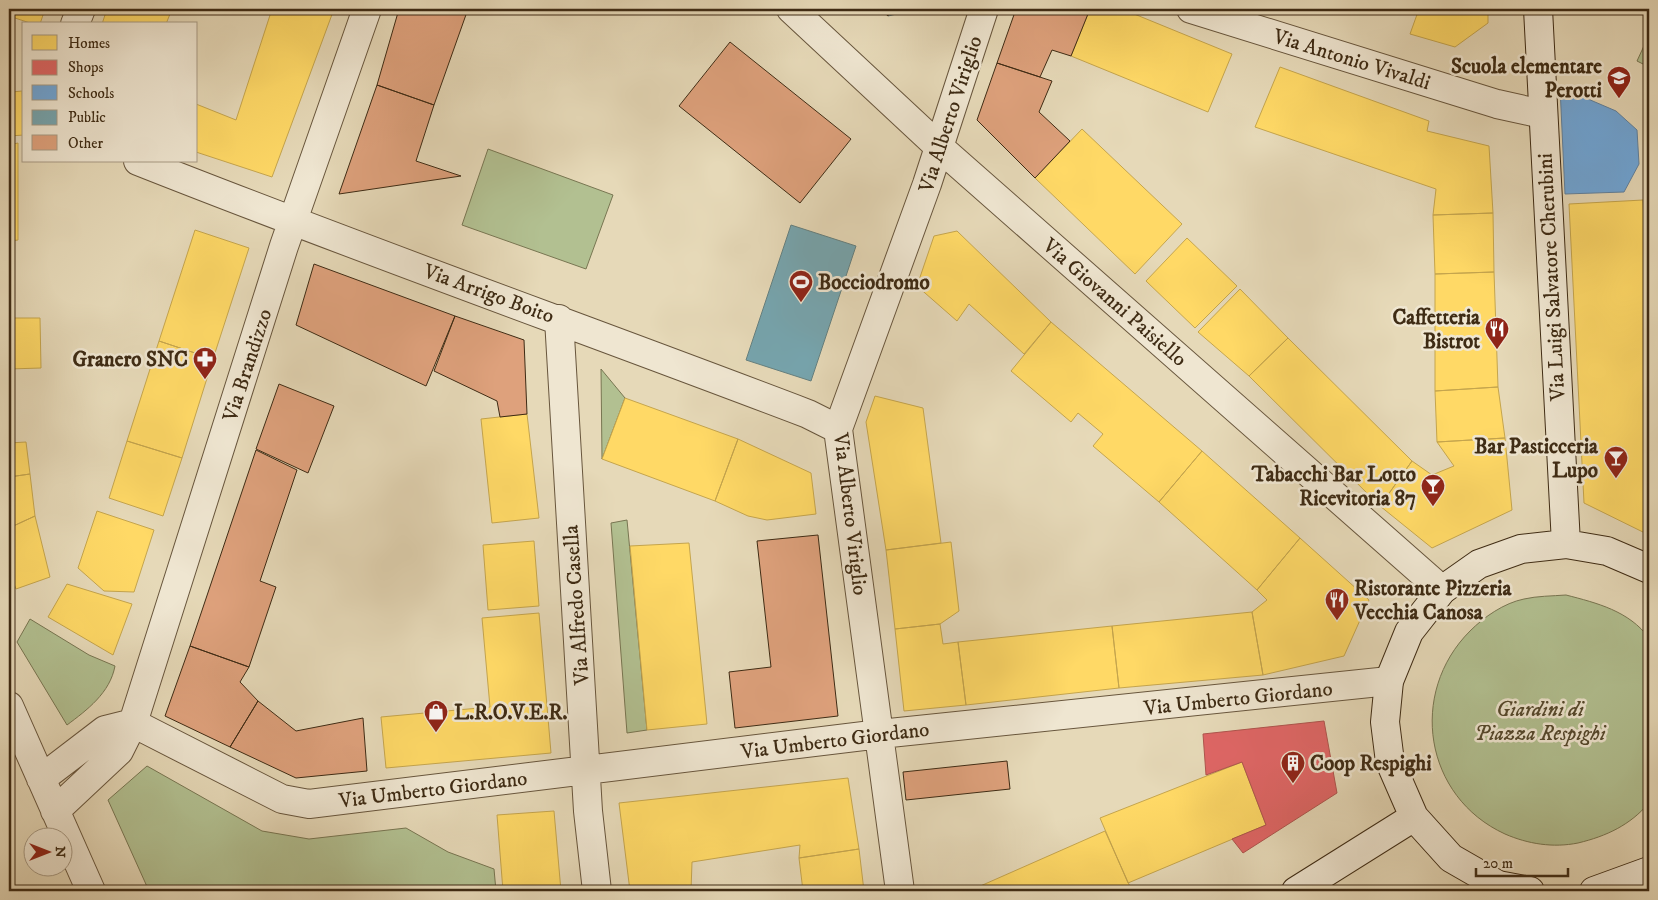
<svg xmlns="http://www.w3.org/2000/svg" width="1658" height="900" font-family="'IM FELL DW Pica',serif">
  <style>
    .green { fill: #b2c091; stroke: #787652 }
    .homes { fill: #ffd966; stroke: #c5a54d }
    .shops { fill: #e06666; stroke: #af544d }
    .schools { fill: #6fa8dc; stroke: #6082a0 }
    .public { fill: #76a5af; stroke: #658080 }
    .building { fill: #dea17c; stroke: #3e2b14 }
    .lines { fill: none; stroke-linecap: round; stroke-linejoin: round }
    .street-casing { stroke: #68563d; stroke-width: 30 }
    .secondary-casing { stroke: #3e2b14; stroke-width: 30 }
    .street { stroke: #efe6d1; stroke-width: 28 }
    .secondary { stroke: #efe6d1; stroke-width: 28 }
    .labels { text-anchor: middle; stroke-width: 5; stroke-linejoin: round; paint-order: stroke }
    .street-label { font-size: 21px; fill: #3e2b14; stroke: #efe6d1 }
    .poi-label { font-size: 21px; font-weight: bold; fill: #3e2b14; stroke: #efe6d1; text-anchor: end }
    .park-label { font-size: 21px; font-style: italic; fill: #55492d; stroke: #efe6d1 }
  </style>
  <rect width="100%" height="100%" fill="#e6d9b8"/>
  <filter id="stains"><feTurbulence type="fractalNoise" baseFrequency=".004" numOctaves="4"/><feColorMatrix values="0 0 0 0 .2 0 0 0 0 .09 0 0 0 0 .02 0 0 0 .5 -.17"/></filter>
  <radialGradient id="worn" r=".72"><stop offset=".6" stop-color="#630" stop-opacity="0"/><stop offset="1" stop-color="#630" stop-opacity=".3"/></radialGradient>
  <path class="green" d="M 1649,35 L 1649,67 L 1637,61 Z
    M 488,149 L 613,195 L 586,269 L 462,225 Z
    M 601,369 L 625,398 L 602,459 Z
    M 627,520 L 647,730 L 627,733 L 611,523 Z
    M 1566,595 C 1597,603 1629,611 1649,638 L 1649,803 C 1630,825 1607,836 1578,843 C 1553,848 1528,844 1505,834 C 1424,797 1408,693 1470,631 C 1484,617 1504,603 1524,599 C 1537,596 1552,596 1566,595 Z
    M 30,619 L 89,655 L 115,666 C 110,693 87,710 67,725 L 17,642 Z
    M 147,766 L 262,831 L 309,839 L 406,828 L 448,852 L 494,869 L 496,891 L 149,891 L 108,800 Z"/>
  <path class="homes" d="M 9,9 L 45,9 L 40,24 L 33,24 L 9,16 Z
    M 107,9 L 172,9 L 166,24 L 102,24 Z
    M 272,9 L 334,9 L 272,177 L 196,152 L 196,104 L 236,120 Z
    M 1090,9 L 1122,9 L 1232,54 L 1208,112 L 1071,56 Z
    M 1419,9 L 1488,9 L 1488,23 L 1455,47 L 1410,34 Z
    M 1280,67 L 1429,121 L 1427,131 L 1489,146 L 1493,213 L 1433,215 L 1436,189 L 1255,127 Z
    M 10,73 L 12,92 L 22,91 L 24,135 L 9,136 Z
    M 1082,129 L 1182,224 L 1135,274 L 1035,178 Z
    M 18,143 L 18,240 L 9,241 L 9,145 Z
    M 1643,200 L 1649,325 L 1649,535 L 1584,503 L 1569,204 Z
    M 1493,213 L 1494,272 L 1435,274 L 1433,215 Z
    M 195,230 L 249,248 L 213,359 L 159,341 Z
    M 957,231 L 1051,322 L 1024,354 L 969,304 L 957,321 L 917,286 L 934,236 Z
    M 1187,238 L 1237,286 L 1195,328 L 1146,281 Z
    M 1494,272 L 1498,387 L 1435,391 L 1435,274 Z
    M 1240,289 L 1288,338 L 1249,376 L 1198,332 Z
    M 9,318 L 40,318 L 41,368 L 9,369 Z
    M 1051,322 L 1202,451 L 1159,502 L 1093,446 L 1103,434 L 1078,413 L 1071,422 L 1011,371 Z
    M 1288,338 L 1412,461 L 1380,506 L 1249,376 Z
    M 159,341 L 213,359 L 182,458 L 127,441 Z
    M 1498,387 L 1505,438 L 1437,442 L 1435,391 Z
    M 875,396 L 923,408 L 941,543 L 886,550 L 866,422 Z
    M 625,398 L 738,439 L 715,501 L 602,459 Z
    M 9,402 L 10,443 L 9,443 Z
    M 527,414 L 539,518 L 492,523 L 481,419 Z
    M 1505,438 L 1512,510 L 1432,548 L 1380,506 L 1412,461 L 1432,475 L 1454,466 L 1437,442 Z
    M 738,439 L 811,473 L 816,514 L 767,520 L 748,516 L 715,501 Z
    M 127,441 L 182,458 L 163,516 L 109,498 Z
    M 26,442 L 30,474 L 9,477 L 9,443 Z
    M 1202,451 L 1300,538 L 1257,590 L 1159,502 Z
    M 30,474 L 35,516 L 9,528 L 9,477 Z
    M 97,511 L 154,530 L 134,592 L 104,591 L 78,568 Z
    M 35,516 L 50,577 L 16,589 L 9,570 L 9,528 Z
    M 1300,538 L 1369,600 L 1344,656 L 1263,675 L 1252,612 L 1267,600 L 1257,590 Z
    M 534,541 L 539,606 L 488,610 L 483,545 Z
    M 951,542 L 959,611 L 940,624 L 895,629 L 886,550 Z
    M 689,543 L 707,724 L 647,730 L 630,546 Z
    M 67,584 L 132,604 L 113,655 L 48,617 Z
    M 1252,612 L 1263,675 L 1119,688 L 1112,626 Z
    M 539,613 L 551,753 L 386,768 L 381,717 L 490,707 L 482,618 Z
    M 940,624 L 943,644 L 958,642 L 966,705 L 904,711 L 895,629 Z
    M 1112,626 L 1119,688 L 966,705 L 958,642 Z
    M 1242,762 L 1266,825 L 1128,883 L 1100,818 Z
    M 848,778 L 859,849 L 799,858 L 800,845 L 692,862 L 691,891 L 630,891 L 619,803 Z
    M 554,811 L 561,891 L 503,891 L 497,815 Z
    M 1105,831 L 1132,891 L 969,891 Z
    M 859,849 L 864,891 L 803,891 L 799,858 Z"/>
  <path class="shops" d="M 1324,721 L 1337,793 L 1243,853 L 1232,839 L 1266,825 L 1242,762 L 1206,775 L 1203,734 Z"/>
  <path class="schools" d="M 1560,87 L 1616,111 L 1637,130 L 1639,164 L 1624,192 L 1565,194 Z"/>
  <path class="public" d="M 890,9 L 917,9 L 888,16 Z
    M 791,225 L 856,246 L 811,381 L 746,360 Z"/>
  <path class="building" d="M 399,9 L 468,9 L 434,105 L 377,85 Z
    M 880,9 L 890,9 L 888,16 Z
    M 1016,9 L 1090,9 L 1071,56 L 1052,50 L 1040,77 L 997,63 Z
    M 730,42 L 851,139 L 800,203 L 679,106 Z
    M 997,63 L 1052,81 L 1039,112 L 1070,141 L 1035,178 L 977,120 Z
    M 377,85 L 434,105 L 416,161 L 461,176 L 339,194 Z
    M 314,264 L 455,316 L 426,386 L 296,325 Z
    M 455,316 L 524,340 L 527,414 L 500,417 L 497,401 L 434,371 Z
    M 279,384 L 334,406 L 308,473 L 256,449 Z
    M 256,450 L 297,470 L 260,581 L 276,587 L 249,667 L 190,646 Z
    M 818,535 L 838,716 L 735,728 L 729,672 L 771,667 L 757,541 Z
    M 190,646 L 249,667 L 240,682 L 258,701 L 230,747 L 165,716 Z
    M 258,701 L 296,731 L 363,718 L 367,771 L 296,778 L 230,747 Z
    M 1007,761 L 1010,789 L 906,800 L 903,772 Z"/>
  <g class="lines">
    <defs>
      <path id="street" d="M 791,9 L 938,146 L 1442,590
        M 1191,9 L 1497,104 L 1542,114
        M 75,24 L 81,9
        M 138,161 C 360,249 585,329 808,414 L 838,429
        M 559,319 L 588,811 L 597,891
        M 9,706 L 91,891
        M 41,779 L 105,730 L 133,723 L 282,799 L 309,804 L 880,734 L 1389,681
        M 55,811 L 119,751 L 133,723 L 284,246 L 367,9
        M 900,891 L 838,429 L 927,184 L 984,9"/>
      <path id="secondary" d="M 1538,9 L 1566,544
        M 1296,891 L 1414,817
        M 1530,891 L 1498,885 L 1451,858 L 1414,817 L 1390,762 L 1385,722 L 1389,681 L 1409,632 L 1442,590 L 1479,564 L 1521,549 L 1566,544 L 1607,551 L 1649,569
        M 1594,891 L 1649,871"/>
    </defs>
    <use href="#street" class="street-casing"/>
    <use href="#secondary" class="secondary-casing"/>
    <use href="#street" class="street"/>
    <use href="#secondary" class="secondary"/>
  </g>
  <defs>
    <symbol id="school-pin" viewBox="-11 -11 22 30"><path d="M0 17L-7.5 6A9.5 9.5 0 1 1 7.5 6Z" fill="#8f2418" stroke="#efe6d1"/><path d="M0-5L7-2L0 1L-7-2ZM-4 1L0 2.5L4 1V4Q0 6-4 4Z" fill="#fff"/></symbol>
    <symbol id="stadium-pin" viewBox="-11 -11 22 30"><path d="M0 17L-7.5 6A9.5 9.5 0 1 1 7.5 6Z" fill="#8f2418" stroke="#efe6d1"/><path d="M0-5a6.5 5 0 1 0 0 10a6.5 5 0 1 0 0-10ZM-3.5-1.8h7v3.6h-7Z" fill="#fff"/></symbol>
    <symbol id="restaurant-pin" viewBox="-11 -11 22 30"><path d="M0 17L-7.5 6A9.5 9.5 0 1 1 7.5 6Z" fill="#8f2418" stroke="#efe6d1"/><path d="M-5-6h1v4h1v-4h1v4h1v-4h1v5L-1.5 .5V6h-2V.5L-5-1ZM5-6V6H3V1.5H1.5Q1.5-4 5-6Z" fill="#fff"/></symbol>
    <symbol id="pharmacy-pin" viewBox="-11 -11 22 30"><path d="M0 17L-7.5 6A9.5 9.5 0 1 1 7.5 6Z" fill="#8f2418" stroke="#efe6d1"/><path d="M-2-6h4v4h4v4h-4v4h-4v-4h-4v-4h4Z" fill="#fff"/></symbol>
    <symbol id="bar-pin" viewBox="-11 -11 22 30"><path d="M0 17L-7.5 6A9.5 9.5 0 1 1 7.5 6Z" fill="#8f2418" stroke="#efe6d1"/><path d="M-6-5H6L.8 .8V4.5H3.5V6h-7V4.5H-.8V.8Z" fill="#fff"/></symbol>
    <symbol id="shop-pin" viewBox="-11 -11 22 30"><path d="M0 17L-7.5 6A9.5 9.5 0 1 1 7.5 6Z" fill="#8f2418" stroke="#efe6d1"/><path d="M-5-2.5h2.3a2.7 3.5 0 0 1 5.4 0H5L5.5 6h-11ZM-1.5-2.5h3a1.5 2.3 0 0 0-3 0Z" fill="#fff"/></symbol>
    <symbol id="building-pin" viewBox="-11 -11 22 30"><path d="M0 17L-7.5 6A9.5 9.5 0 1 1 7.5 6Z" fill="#8f2418" stroke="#efe6d1"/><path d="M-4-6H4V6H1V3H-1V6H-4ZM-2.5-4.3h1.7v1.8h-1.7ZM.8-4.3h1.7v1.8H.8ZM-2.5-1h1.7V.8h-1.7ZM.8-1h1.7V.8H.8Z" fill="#fff"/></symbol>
  </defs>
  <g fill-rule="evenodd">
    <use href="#school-pin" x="1605" y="64" width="28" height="38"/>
    <use href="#stadium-pin" x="787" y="268" width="28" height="38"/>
    <use href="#restaurant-pin" x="1483" y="315" width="28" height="38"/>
    <use href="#pharmacy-pin" x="191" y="345" width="28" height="38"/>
    <use href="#bar-pin" x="1602" y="444" width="28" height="38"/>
    <use href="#bar-pin" x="1419" y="472" width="28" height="38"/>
    <use href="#restaurant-pin" x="1323" y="586" width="28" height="38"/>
    <use href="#shop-pin" x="422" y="698" width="28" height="38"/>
    <use href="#building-pin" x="1279" y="749" width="28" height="38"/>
  </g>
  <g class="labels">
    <g class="street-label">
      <text transform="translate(1352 59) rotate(17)" y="7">Via Antonio Vivaldi</text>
      <text transform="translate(950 114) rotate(-72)" y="7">Via Alberto Viriglio</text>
      <text transform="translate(1551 277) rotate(-93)" y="7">Via Luigi Salvatore Cherubini</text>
      <text transform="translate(489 293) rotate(20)" y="7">Via Arrigo Boito</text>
      <text transform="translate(1115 302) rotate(41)" y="7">Via Giovanni Paisiello</text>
      <text transform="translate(247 365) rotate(-72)" y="7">Via Brandizzo</text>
      <text transform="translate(851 514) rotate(83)" y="7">Via Alberto Viriglio</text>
      <text transform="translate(576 605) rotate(-94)" y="7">Via Alfredo Casella</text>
      <text transform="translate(1238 698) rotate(-6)" y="7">Via Umberto Giordano</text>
      <text transform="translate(835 740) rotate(-7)" y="7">Via Umberto Giordano</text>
      <text transform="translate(433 789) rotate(-7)" y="7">Via Umberto Giordano</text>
    </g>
    <g class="poi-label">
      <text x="1602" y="73">Scuola elementare<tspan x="1602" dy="24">Perotti</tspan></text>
      <text x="818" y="289" text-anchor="start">Bocciodromo</text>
      <text x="1480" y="324">Caffetteria<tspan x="1480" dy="24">Bistrot</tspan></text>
      <text x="188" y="366">Granero SNC</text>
      <text x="1598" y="453">Bar Pasticceria<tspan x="1598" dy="24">Lupo</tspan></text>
      <text x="1416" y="481">Tabacchi Bar Lotto<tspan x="1416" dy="24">Ricevitoria 87</tspan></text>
      <text x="1354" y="595" text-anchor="start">Ristorante Pizzeria<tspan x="1354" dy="24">Vecchia Canosa</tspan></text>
      <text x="454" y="719" text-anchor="start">L.R.O.V.E.R.</text>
      <text x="1310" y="770" text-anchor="start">Coop Respighi</text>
    </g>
    <g class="park-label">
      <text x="1540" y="716">Giardini di<tspan x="1540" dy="24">Piazza Respighi</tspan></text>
    </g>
  </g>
  <rect width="1658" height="900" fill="none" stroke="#e6d9b8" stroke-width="30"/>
  <rect x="10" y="10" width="1638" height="880" fill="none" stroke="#3e2b14" stroke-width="2.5"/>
  <rect x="15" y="15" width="1628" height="870" fill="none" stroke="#3e2b14"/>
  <rect x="22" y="22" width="175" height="140" fill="#efe6d1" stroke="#a89b85"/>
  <rect x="32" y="35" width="25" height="15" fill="#ffd966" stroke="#a89b85"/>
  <text x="68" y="48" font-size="15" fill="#3e2b14">Homes</text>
  <rect x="32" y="60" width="25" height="15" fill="#e06666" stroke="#a89b85"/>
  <text x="68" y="72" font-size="15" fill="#3e2b14">Shops</text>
  <rect x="32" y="85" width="25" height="15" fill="#6fa8dc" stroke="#a89b85"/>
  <text x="68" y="98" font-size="15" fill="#3e2b14">Schools</text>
  <rect x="32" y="110" width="25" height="15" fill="#76a5af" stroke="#a89b85"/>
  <text x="68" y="122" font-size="15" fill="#3e2b14">Public</text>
  <rect x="32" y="135" width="25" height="15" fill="#dea17c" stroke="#a89b85"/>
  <text x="68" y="148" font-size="15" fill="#3e2b14">Other</text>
  <g transform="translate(48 852) rotate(90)"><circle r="24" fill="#efe6d1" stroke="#a89b85"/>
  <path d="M0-4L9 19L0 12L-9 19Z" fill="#8f2418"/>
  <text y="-8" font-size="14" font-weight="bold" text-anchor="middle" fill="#3e2b14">N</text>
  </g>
  <path d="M1476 868v8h92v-8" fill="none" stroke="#3e2b14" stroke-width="2.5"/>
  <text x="1483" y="868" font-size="15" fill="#3e2b14" stroke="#efe6d1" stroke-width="4" paint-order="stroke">20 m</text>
  <rect width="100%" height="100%" filter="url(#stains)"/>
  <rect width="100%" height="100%" fill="url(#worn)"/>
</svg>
